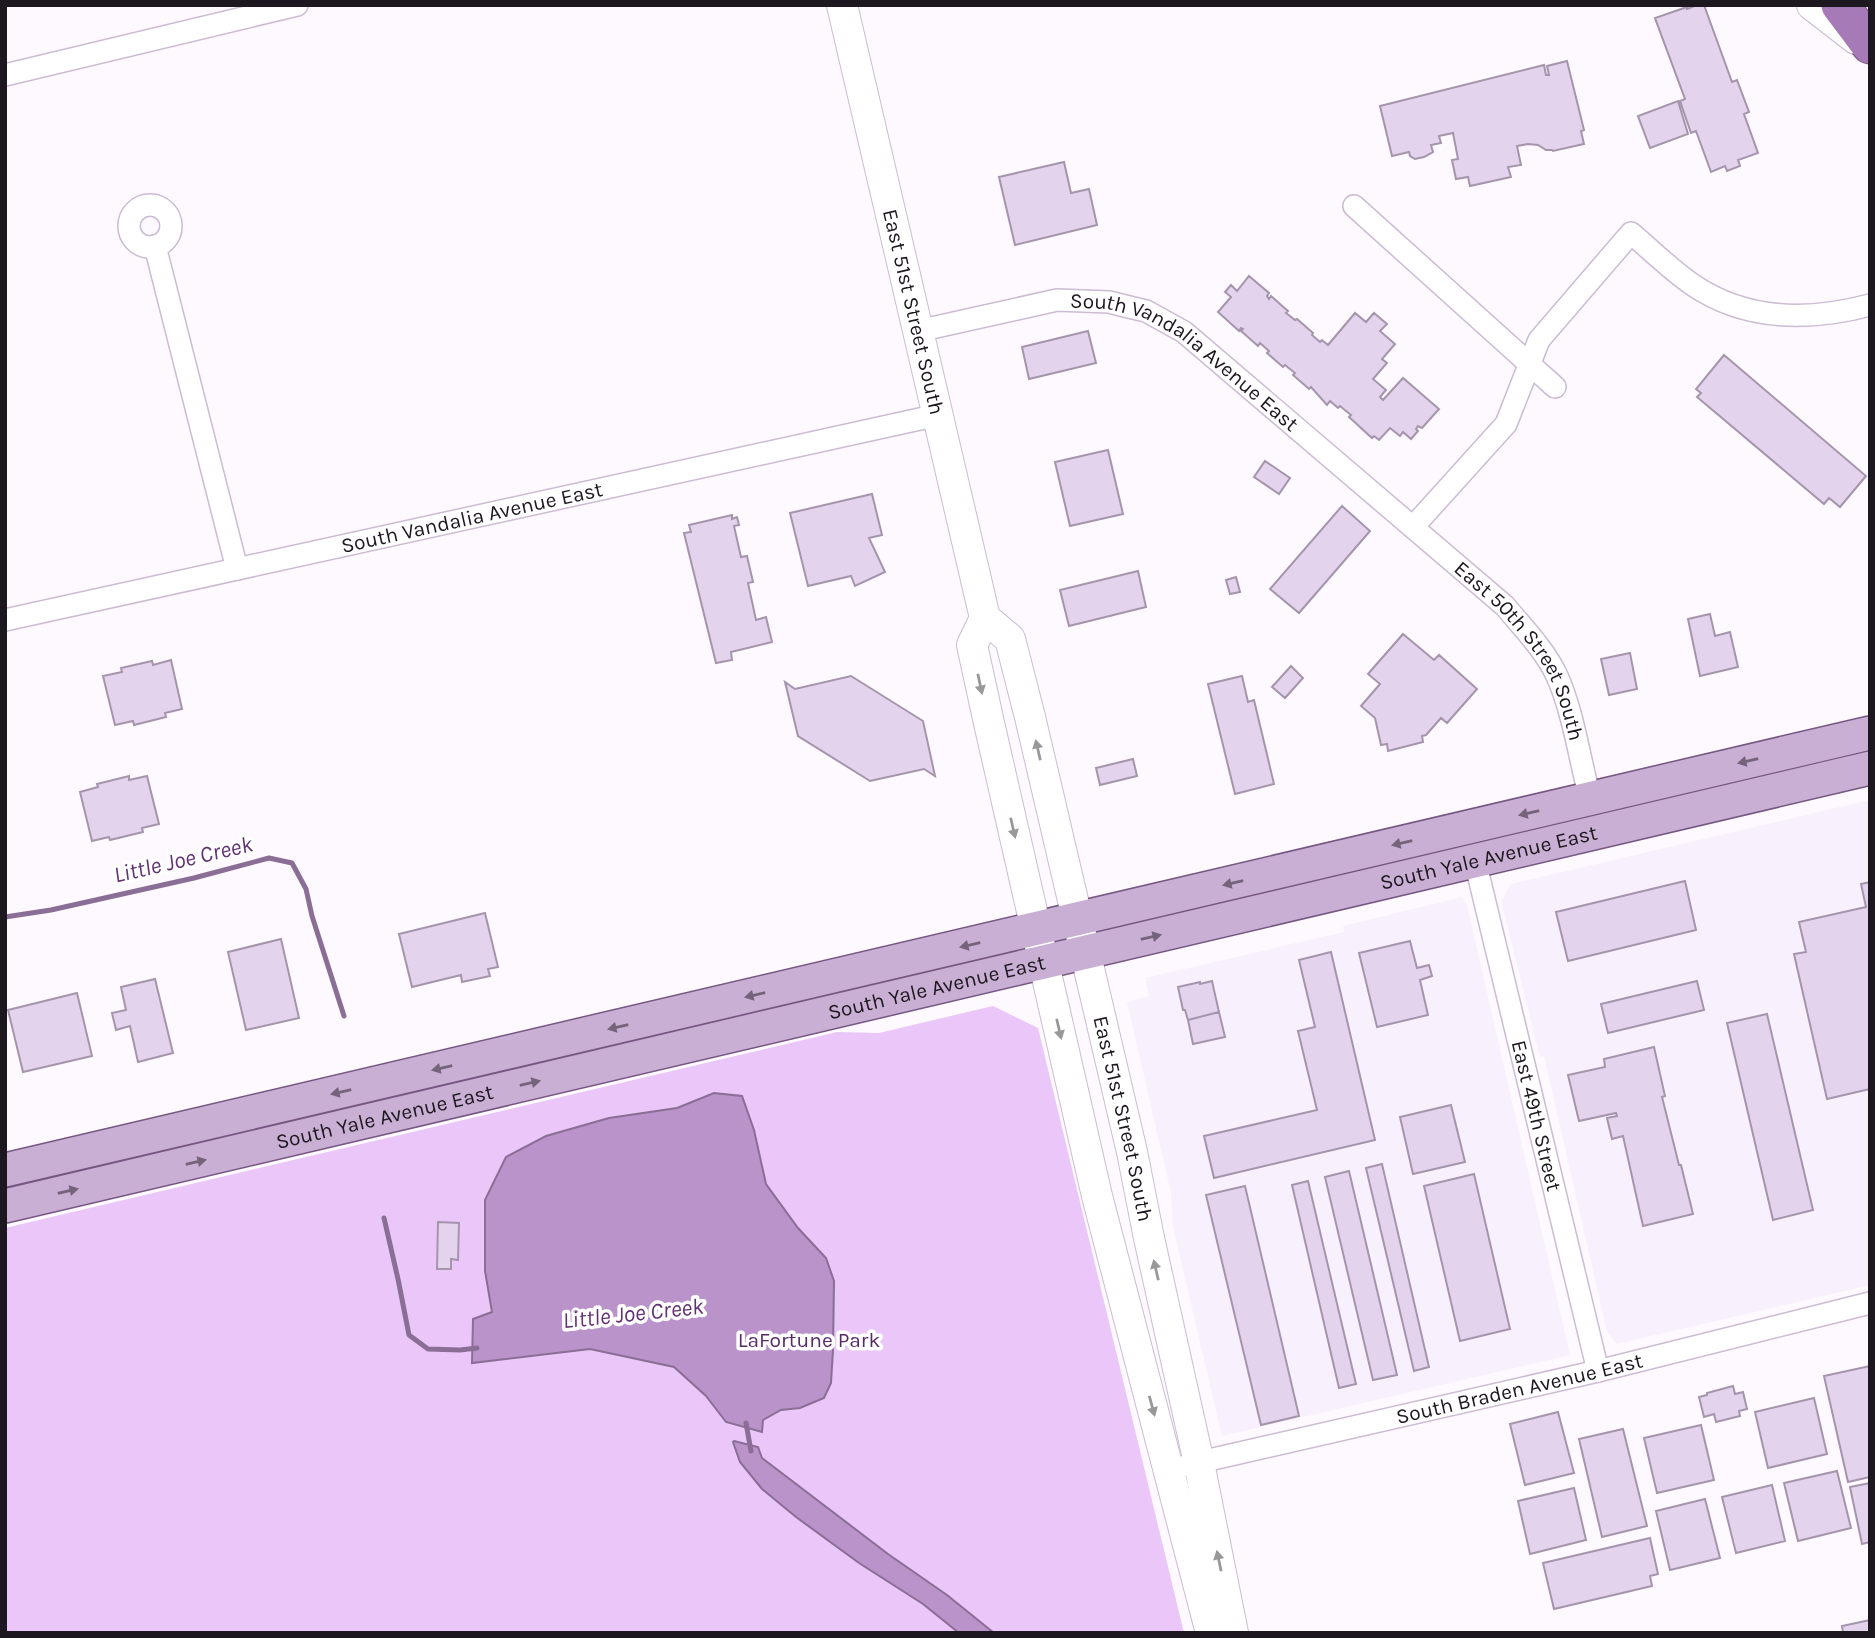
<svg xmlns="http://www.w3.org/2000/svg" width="1875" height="1638" font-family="Karla,sans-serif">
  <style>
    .built { fill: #f9f0fd }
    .green { fill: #eac6f9 }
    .water { fill: #b993c9; stroke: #8a6e96; stroke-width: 2 }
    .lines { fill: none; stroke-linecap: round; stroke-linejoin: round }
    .stream { stroke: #8a6e96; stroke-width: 5 }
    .building { fill: #e4d3ec; stroke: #a595ac; stroke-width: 2 }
    .street-casing { stroke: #ccbbd4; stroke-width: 24 }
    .secondary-casing { stroke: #ccbbd4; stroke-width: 32 }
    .primary-casing { stroke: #765782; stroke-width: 36 }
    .highway-casing { stroke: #765782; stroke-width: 39 }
    .street { stroke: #fff; stroke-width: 21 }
    .secondary { stroke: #fff; stroke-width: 30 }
    .primary { stroke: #caafd4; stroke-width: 33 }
    .highway { stroke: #a679b7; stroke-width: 37 }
    .oneway { fill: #99979a }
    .oneway2 { fill: #74637a }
    .labels { text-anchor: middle; stroke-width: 7; stroke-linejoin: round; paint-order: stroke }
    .street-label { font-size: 21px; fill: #1d171f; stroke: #fff }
    .park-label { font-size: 21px; fill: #592a6b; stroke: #fff }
    .water-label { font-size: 23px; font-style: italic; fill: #623274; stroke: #fff }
  </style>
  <rect width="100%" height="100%" fill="#fdf9fe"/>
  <path class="built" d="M 1870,800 L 1870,1285 L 1617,1344 L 1607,1332 L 1544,1056 L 1540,1057 L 1501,901 L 1511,884 Z
    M 1462,897 L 1467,905 L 1570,1355 L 1222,1436 L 1173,1227 L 1171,1193 L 1127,1002 L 1149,996 L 1145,978 L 1344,932 L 1343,926 Z"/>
  <path class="green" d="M 993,1006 L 1038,1028 L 1184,1633 L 5,1633 L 5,1228 L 837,1032 L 879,1033 Z"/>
  <path class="water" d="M 714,1093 L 742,1096 L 754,1130 L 766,1184 L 798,1228 L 826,1258 L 834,1281 L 833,1350 L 831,1383 L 824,1398 L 800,1408 L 781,1410 L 763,1420 L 762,1432 L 726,1422 L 706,1396 L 674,1367 L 590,1349 L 472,1363 L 473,1319 L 492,1312 L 485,1271 L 485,1200 L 506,1157 L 546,1136 L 609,1118 L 677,1108 Z
    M 734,1441 L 758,1447 L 762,1458 L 888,1554 L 947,1595 L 994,1633 L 959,1633 L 923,1604 L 859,1563 L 796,1517 L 762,1489 L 740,1462 L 733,1442 Z"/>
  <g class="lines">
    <path class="stream" d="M 5,917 L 51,910 L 194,878 L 269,858 L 292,863 L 306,889 L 312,916 L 344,1016
      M 384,1218 L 398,1279 L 409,1335 L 428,1349 L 460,1350 L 477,1348
      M 746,1423 L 751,1451"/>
  </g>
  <path class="building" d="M 1697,5 L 1704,5 L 1732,82 L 1737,80 L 1749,112 L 1744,114 L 1758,153 L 1738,160 L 1740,166 L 1727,171 L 1725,166 L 1711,172 L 1696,131 L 1691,133 L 1680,101 L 1685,99 L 1655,18 L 1687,7 L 1687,9 Z
    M 1567,61 L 1584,130 L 1581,131 L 1584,144 L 1553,151 L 1552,150 L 1546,150 L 1538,145 L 1528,144 L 1517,146 L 1521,165 L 1508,167 L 1511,177 L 1470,186 L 1468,177 L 1456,179 L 1452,160 L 1458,159 L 1453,133 L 1439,136 L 1441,143 L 1431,145 L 1433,152 L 1424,157 L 1415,159 L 1410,156 L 1409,152 L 1392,156 L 1380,106 L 1544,65 L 1546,75 L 1549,75 L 1547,66 Z
    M 1678,101 L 1688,134 L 1650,148 L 1638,116 Z
    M 1064,162 L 1071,193 L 1089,189 L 1097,225 L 1015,245 L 999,177 Z
    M 1249,276 L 1269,293 L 1267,296 L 1269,299 L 1271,296 L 1288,311 L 1286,313 L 1295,320 L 1297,319 L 1313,333 L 1312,335 L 1320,342 L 1322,340 L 1328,345 L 1355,313 L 1366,322 L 1374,313 L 1387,324 L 1380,331 L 1395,344 L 1382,359 L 1387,363 L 1373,379 L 1386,390 L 1380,397 L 1383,400 L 1403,378 L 1439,409 L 1422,428 L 1418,426 L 1416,429 L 1418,431 L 1411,439 L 1403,432 L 1400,436 L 1390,428 L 1379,440 L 1374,436 L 1372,438 L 1349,417 L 1351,415 L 1340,406 L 1338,408 L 1330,401 L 1327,405 L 1311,387 L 1309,389 L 1293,375 L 1295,373 L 1285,365 L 1283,367 L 1267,353 L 1269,351 L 1260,343 L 1258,346 L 1241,331 L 1243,329 L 1241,328 L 1239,331 L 1218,312 L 1231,297 L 1225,292 L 1231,285 L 1237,291 Z
    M 1088,331 L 1096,363 L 1029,379 L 1022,347 Z
    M 1724,355 L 1866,476 L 1840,507 L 1829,498 L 1824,504 L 1697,397 L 1701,393 L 1696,389 Z
    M 1108,450 L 1123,514 L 1070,526 L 1055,462 Z
    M 1265,461 L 1290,478 L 1279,494 L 1254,477 Z
    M 872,494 L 882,535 L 869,538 L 885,572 L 855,586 L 851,576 L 808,586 L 790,513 Z
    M 1342,506 L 1370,531 L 1299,613 L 1270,589 Z
    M 732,515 L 732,519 L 737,517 L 739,525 L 734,526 L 741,557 L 747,556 L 753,582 L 748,583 L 756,620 L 766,617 L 772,642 L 731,652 L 732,660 L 716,663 L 684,533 L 691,532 L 689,525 Z
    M 1138,571 L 1146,607 L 1069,626 L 1060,590 Z
    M 1236,577 L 1240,592 L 1230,594 L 1226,580 Z
    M 1710,614 L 1715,636 L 1730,632 L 1738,667 L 1700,676 L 1688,619 Z
    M 1403,634 L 1434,660 L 1439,655 L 1477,689 L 1447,723 L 1441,718 L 1426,735 L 1422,736 L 1423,742 L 1388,751 L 1387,744 L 1381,745 L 1375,718 L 1361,706 L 1380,684 L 1368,674 Z
    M 1630,653 L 1637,689 L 1609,695 L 1601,659 Z
    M 171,660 L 182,709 L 165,713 L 166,717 L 134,725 L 133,721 L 115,725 L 103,676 L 122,672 L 121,668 L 152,661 L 153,665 Z
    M 1291,666 L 1303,678 L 1285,698 L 1272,687 Z
    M 851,676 L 923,721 L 935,776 L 924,769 L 870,781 L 798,736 L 785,682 L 795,689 Z
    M 1242,676 L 1248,702 L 1254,700 L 1274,784 L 1235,794 L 1208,684 Z
    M 1133,759 L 1137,776 L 1100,785 L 1096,768 Z
    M 129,776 L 129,780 L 147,776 L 159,824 L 142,828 L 143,832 L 110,840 L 109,837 L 92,841 L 80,792 L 98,787 L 97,784 Z
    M 1685,881 L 1696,930 L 1568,961 L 1556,912 Z
    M 1870,882 L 1870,1089 L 1827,1099 L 1794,954 L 1806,952 L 1799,922 L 1866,907 L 1861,884 Z
    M 485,913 L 498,967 L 488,969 L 490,976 L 462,982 L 461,975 L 412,987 L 399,934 Z
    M 281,939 L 299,1018 L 246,1030 L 228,952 Z
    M 1410,941 L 1417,968 L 1429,965 L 1432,976 L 1420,980 L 1428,1015 L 1377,1027 L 1359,953 Z
    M 1331,952 L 1375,1140 L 1214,1178 L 1204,1136 L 1317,1110 L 1298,1031 L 1315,1027 L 1299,960 Z
    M 155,979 L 173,1053 L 138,1062 L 130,1026 L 116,1030 L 112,1013 L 126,1010 L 121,987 Z
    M 1212,981 L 1219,1012 L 1188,1020 L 1185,1010 L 1183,1010 L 1178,987 L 1200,982 L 1200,984 Z
    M 1697,981 L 1704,1010 L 1608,1033 L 1601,1004 Z
    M 77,993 L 92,1056 L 23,1072 L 8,1010 Z
    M 1219,1012 L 1225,1037 L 1193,1044 L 1188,1020 Z
    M 1767,1014 L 1813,1210 L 1773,1220 L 1727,1023 Z
    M 1654,1047 L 1665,1096 L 1662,1097 L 1679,1165 L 1681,1165 L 1693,1214 L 1643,1226 L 1623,1136 L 1612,1139 L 1607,1118 L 1617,1116 L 1616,1113 L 1579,1121 L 1568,1075 L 1605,1067 L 1604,1059 Z
    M 1451,1105 L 1465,1162 L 1413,1174 L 1400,1117 Z
    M 1382,1164 L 1429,1367 L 1414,1371 L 1366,1168 Z
    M 1349,1171 L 1397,1375 L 1373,1380 L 1325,1177 Z
    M 1474,1174 L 1510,1329 L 1460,1341 L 1424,1186 Z
    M 1308,1181 L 1356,1384 L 1339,1388 L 1292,1185 Z
    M 1245,1186 L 1299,1416 L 1261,1425 L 1206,1195 Z
    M 438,1222 L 459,1223 L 458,1260 L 451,1259 L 451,1269 L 437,1269 Z
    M 1870,1366 L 1870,1477 L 1848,1482 L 1824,1376 Z
    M 1733,1386 L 1735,1394 L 1743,1392 L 1747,1409 L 1739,1411 L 1740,1416 L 1716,1422 L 1714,1414 L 1704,1417 L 1699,1397 L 1707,1395 L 1707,1393 Z
    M 1814,1398 L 1827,1454 L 1768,1468 L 1755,1412 Z
    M 1558,1412 L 1574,1473 L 1525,1485 L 1510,1424 Z
    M 1701,1425 L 1714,1480 L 1657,1493 L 1644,1438 Z
    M 1623,1429 L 1647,1526 L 1602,1537 L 1579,1439 Z
    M 1837,1471 L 1851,1528 L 1798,1541 L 1784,1483 Z
    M 1870,1483 L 1870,1542 L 1862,1544 L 1850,1487 Z
    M 1772,1485 L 1785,1541 L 1736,1553 L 1722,1497 Z
    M 1574,1488 L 1586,1540 L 1530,1554 L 1518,1501 Z
    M 1705,1499 L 1720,1558 L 1670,1570 L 1656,1511 Z
    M 1650,1538 L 1658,1574 L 1650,1576 L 1652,1586 L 1554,1609 L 1543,1563 Z
    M 1870,1620 L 1870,1633 L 1843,1633 L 1842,1626 Z"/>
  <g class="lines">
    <defs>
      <g id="street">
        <path d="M 5,75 L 297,5"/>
        <circle cx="150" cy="226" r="21"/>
        <path d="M 1354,206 L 1555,387"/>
        <path d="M 155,246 L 237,569"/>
        <path id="s1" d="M 918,331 L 1057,300 L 1109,302 L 1129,307 L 1146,311 L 1184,332 L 1505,606 C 1523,628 1545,650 1557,676 C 1573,711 1580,761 1590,798"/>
        <path d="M 1413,527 L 1506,424 L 1539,340 L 1631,233 C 1651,250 1671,270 1693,285 C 1746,321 1810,321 1870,305"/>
        <path id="s2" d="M 5,620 L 938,415"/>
        <path id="s3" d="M 1475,861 L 1598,1371"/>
        <path id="s4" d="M 1187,1465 L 1598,1371 L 1870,1303"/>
      </g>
      <g id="secondary">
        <path id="s5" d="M 842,5 L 985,618 L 1010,639 L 1030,717 L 1132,1152 L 1149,1238 L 1199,1463 L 1233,1633"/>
        <path d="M 1812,5 L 1856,39"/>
        <path d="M 985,618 L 972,645 L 989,723 L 1097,1196 L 1211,1633"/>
      </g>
      <g id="primary">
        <path d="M 5,1170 L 1870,733"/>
        <path id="s6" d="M 5,1206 L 1870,768"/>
      </g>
      <path id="highway" d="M 1840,5 L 1870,45"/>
    </defs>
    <use href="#street" class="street-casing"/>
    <use href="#secondary" class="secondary-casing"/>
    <use href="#primary" class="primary-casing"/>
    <use href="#highway" class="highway-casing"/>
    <use href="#street" class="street"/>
    <use href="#secondary" class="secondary"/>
    <use href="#primary" class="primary"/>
    <use href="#highway" class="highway"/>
  </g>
  <defs><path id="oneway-solid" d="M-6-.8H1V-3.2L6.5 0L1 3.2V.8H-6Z" transform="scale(1.75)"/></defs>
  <g class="oneway">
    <use href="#oneway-solid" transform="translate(980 684) rotate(78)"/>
    <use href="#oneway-solid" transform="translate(1038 750) rotate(-103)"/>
    <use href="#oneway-solid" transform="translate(1013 828) rotate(77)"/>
    <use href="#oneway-solid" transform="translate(1059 1029) rotate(77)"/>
    <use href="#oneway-solid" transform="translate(1156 1270) rotate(-103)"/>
    <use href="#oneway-solid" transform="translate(1152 1406) rotate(75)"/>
    <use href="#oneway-solid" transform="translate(1219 1561) rotate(-102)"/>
  </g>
  <g class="oneway2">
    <use href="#oneway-solid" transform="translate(1748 761) rotate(167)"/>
    <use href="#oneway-solid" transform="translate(1529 813) rotate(167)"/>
    <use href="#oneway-solid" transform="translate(1402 843) rotate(167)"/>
    <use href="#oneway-solid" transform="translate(1233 883) rotate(167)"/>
    <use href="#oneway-solid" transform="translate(1151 937) rotate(-13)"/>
    <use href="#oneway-solid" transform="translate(970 945) rotate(167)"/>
    <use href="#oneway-solid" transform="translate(755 995) rotate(167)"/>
    <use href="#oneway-solid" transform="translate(618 1027) rotate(167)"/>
    <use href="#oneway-solid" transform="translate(442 1068) rotate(167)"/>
    <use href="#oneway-solid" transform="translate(530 1083) rotate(-13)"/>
    <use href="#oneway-solid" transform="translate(341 1092) rotate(167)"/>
    <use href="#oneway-solid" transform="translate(196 1162) rotate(-13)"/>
    <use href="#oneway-solid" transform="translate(68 1191) rotate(-13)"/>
  </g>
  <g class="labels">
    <g class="street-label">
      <text dy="7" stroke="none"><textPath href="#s5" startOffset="315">East 51st Street South</textPath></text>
      <text dy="7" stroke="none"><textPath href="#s1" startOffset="289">South Vandalia Avenue East</textPath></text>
      <text dy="7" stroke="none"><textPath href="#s2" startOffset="478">South Vandalia Avenue East</textPath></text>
      <text dy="7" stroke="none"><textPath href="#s1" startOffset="744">East 50th Street South</textPath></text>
      <text dy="7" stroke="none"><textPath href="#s6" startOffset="1524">South Yale Avenue East</textPath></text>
      <text dy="7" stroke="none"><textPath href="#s6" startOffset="957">South Yale Avenue East</textPath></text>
      <text dy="7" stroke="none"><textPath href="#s3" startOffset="262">East 49th Street</textPath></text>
      <text dy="7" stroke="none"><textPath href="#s6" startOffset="390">South Yale Avenue East</textPath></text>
      <text dy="7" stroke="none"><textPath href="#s5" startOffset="1155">East 51st Street South</textPath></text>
      <text dy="7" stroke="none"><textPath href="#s4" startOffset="341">South Braden Avenue East</textPath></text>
    </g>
    <g class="park-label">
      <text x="809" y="1347">LaFortune Park</text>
    </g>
    <g class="water-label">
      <text transform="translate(183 859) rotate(-13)" y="8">Little Joe Creek</text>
      <text transform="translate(633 1313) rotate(-6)" y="8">Little Joe Creek</text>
    </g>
  </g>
  <rect width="1875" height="1638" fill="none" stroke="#1d171f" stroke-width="14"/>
</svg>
